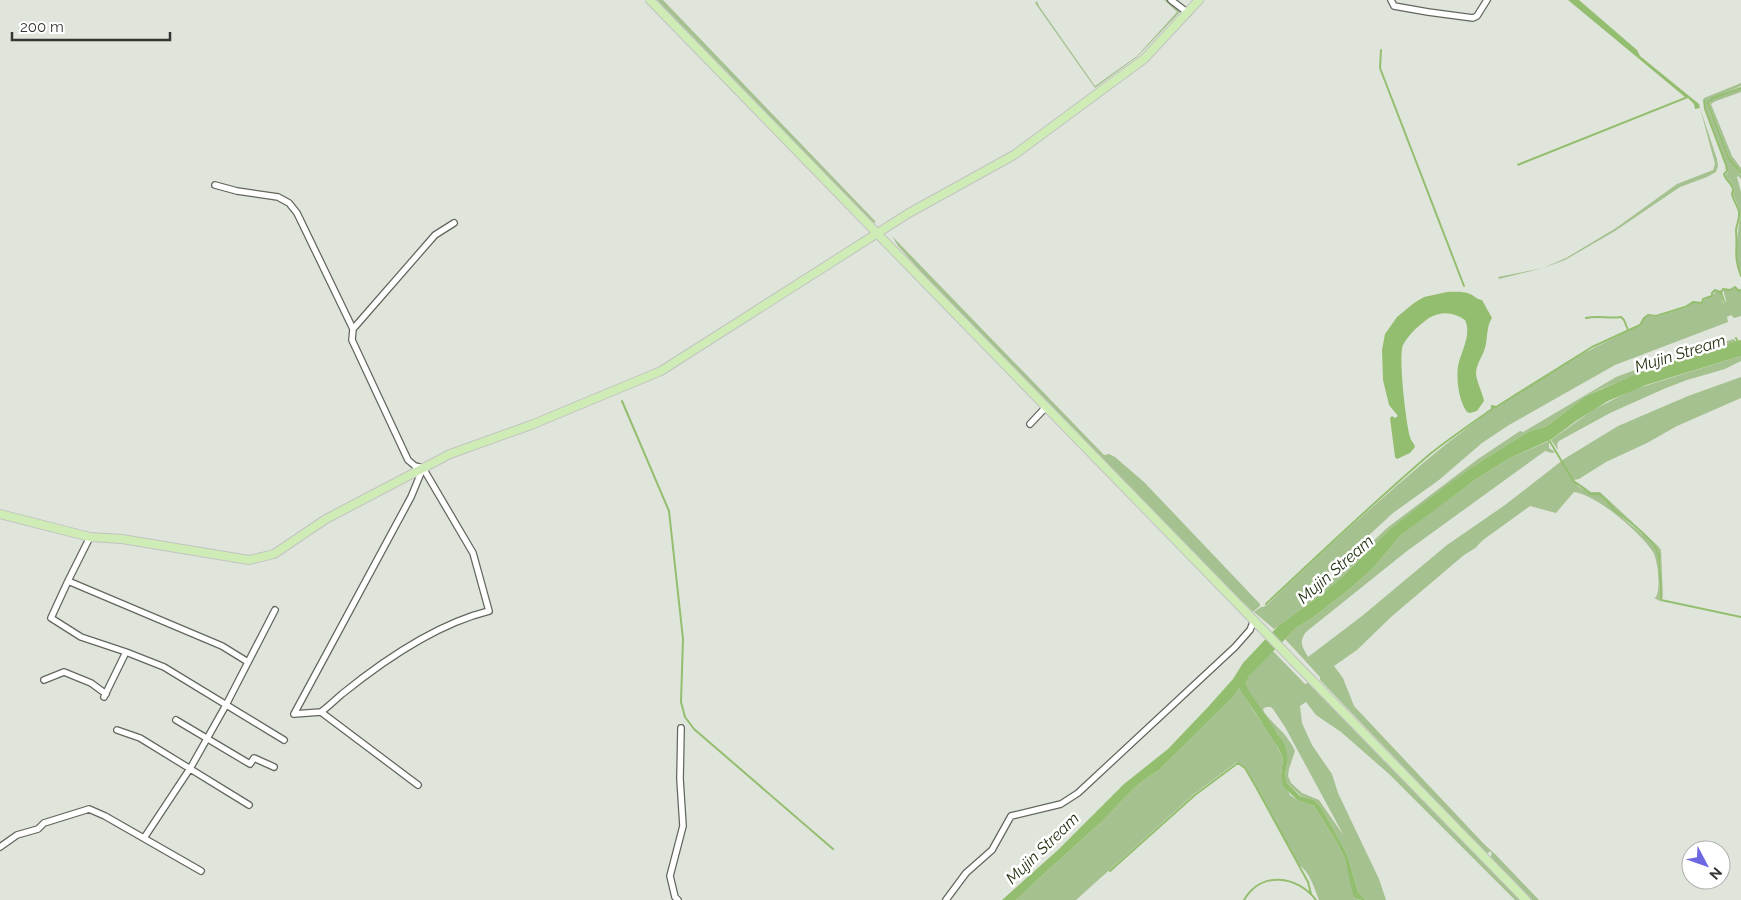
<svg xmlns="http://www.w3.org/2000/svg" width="1741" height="900" font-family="Raleway,sans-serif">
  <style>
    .green { fill: #a6c190; fill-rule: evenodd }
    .water { fill: #94be6f }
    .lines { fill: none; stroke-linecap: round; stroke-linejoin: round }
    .stream { stroke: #94be6f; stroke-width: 2 }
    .minor-casing { stroke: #62675e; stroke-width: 8 }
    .major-casing { stroke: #c2c3c2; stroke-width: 10 }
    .minor { stroke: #fff; stroke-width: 5.5 }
    .major { stroke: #cfecb6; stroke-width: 8 }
    .labels { text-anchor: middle; stroke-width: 5; stroke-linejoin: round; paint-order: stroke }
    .water-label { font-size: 16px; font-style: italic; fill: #223312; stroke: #fff }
  </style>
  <rect width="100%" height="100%" fill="#e0e5db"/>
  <path class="green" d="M 657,0 L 663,0 L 876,222 L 874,223 L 870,220 Z
    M 1164,0 L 1167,0 L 1180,12 L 1137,57 L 1095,88 L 1035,3 L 1037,1 L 1039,6 L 1095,86 L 1137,56 L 1177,12 Z
    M 1741,83 L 1741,86 L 1710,99 L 1707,104 L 1729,160 L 1741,175 L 1741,179 L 1738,176 L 1737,177 L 1741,192 L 1741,274 L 1737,264 L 1736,250 L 1740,215 L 1739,208 L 1733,194 L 1734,188 L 1725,175 L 1728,172 L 1726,165 L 1706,110 L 1704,98 Z
    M 1741,88 L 1741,92 L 1716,101 L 1711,104 L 1732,156 L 1741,168 L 1741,173 L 1730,159 L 1709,104 L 1710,100 L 1713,98 Z
    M 1700,108 L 1717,159 L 1718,166 L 1716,172 L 1707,177 L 1680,187 L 1615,231 L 1565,260 L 1543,268 L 1499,279 L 1498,277 L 1543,268 L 1566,258 L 1616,228 L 1677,184 L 1713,170 L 1715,164 Z
    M 892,236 L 1104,455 L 1109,454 L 1115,457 L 1144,482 L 1260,604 L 1260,606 L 1253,612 L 1244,603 L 1243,604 L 923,274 L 898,246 Z
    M 1735,288 L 1739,291 L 1741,291 L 1741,316 L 1734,318 L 1731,315 L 1727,317 L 1728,322 L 1615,365 L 1509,425 L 1482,443 L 1439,480 L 1393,513 L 1306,593 L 1311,598 L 1350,563 L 1387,528 L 1478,459 L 1520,431 L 1523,432 L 1616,377 L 1654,363 L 1734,339 L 1736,342 L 1735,343 L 1721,345 L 1680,358 L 1601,389 L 1586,396 L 1547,426 L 1528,432 L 1483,460 L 1390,529 L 1342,577 L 1319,596 L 1274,629 L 1254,612 L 1261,607 L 1263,607 L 1267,605 C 1305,568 1345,531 1385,496 C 1419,466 1452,438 1489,412 L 1493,407 L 1497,407 L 1570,360 L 1634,328 L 1640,326 L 1644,318 L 1649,316 L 1656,317 L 1685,308 L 1692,303 L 1702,303 L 1704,300 L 1712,296 L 1716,291 L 1721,293 L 1723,303 L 1726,301 L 1723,289 L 1730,290 Z
    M 1741,356 L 1741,361 L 1725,369 L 1687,380 L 1666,388 L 1610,413 L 1559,441 L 1557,444 L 1558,450 L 1551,440 L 1593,410 L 1632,390 Z
    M 1741,377 L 1741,398 L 1677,426 L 1647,443 L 1606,462 L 1579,479 L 1574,480 L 1591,492 L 1600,492 L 1658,546 L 1661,550 L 1663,599 L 1661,594 L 1660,555 L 1658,550 L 1655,548 L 1648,538 L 1634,524 L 1618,513 L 1599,494 L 1590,493 L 1589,491 L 1572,480 L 1579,487 L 1588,491 L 1590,494 L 1599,495 L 1609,504 L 1618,514 L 1647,538 L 1658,552 L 1660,601 L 1654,598 L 1656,597 C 1661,589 1658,560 1653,552 C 1641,533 1597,495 1574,492 L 1556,513 L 1530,506 L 1483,540 L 1477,546 L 1477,547 L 1464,555 L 1391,617 L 1357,650 L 1334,666 L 1343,678 L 1354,706 L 1484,844 L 1496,855 L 1539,900 L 1532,900 L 1490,857 L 1492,854 L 1490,851 L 1487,854 L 1320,680 L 1320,677 L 1285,639 L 1297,627 L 1311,619 L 1350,589 L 1373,568 L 1401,535 L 1416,523 L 1475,480 L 1508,459 L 1549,441 L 1549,448 L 1555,452 L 1552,453 L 1545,451 L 1407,551 L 1306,632 C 1298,643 1303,647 1308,657 L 1362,616 L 1447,545 L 1505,505 L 1564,459 L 1618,426 L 1688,396 Z
    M 1273,651 L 1305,684 L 1309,682 L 1522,900 L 1515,900 L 1389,774 L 1341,732 L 1316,715 L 1306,702 L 1300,706 L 1302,723 L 1312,745 L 1332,774 L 1338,793 L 1379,879 L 1386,900 L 1366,900 L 1358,892 L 1347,854 L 1321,807 L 1314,800 L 1301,796 L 1287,783 L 1285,774 L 1288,760 L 1278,734 L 1266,720 L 1246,688 C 1245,673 1263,661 1273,651 ZM 1266,707 L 1271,707 L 1273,709 L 1285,727 L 1344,836 L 1319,800 L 1302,793 L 1291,783 L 1288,776 L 1289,769 L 1295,751 C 1287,733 1275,727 1264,712 L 1263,709 Z
    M 1239,688 L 1241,690 L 1255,713 L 1275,741 L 1283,759 L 1281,776 L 1290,795 L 1297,800 L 1314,806 L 1336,841 L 1345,859 L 1355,898 L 1359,900 L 1319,900 C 1314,888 1310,872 1299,865 L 1254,782 L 1245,768 L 1237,762 L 1194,794 L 1076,900 L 1016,900 C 1042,875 1069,851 1096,827 C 1118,807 1133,785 1159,770 L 1234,696 Z"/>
  <path class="water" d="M 1568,0 L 1579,0 L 1637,50 L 1640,56 L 1699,104 L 1700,108 L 1695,109 L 1694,104 L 1688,98 L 1518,166 L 1517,164 L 1685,97 Z
    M 1447,292 C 1454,292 1463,291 1470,294 C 1475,296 1476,299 1482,300 L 1492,318 C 1486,327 1488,338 1485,348 C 1482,358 1476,364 1476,374 C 1477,383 1482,391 1484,401 L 1477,411 L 1470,413 L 1467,412 C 1459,402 1456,379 1458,366 C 1461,351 1472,335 1465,320 C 1453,312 1442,311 1429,318 C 1419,325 1409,334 1403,345 C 1398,356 1406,423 1410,437 C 1411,441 1414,443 1415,447 L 1410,453 L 1397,459 L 1395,457 L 1390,418 L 1392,416 L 1395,418 L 1398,416 L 1389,405 L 1383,380 L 1382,350 L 1385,334 L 1397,317 L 1414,303 L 1424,297 Z
    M 1741,340 L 1741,356 L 1646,385 L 1608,401 L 1576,421 L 1552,439 L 1508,459 L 1475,480 L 1401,535 L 1373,568 L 1350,589 L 1311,619 L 1297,627 L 1249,676 L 1246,683 L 1247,688 L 1285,745 L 1288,760 L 1285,774 L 1287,783 L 1300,796 L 1314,800 L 1321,807 L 1347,854 L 1358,892 L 1366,900 C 1360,900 1356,900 1353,895 L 1345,859 L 1336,841 L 1314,806 L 1297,800 L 1283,786 L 1281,776 L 1283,759 L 1278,747 L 1239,688 L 1234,696 L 1159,770 C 1133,785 1118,807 1096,827 C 1069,851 1042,875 1016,900 L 1002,900 L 1059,849 L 1124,784 L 1168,749 L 1208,707 L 1233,679 L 1243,663 L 1278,626 L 1319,596 L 1342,577 L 1390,529 L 1446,486 L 1483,460 L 1528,432 L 1547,426 L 1586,396 L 1644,371 L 1709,349 Z"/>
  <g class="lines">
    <path class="stream" d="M 1381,50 L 1380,68 L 1464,286
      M 1741,88 L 1713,98 L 1708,102 L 1708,104 L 1729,159 L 1741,173
      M 1704,100 L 1705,109 L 1726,165 L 1727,171 L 1724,174 C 1725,180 1733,184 1733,190 C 1733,192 1732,193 1732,194 C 1733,200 1738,206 1739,212 C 1740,220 1736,225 1736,231 C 1738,249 1733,256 1741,276
      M 1721,292 L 1724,301
      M 1586,318 C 1599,315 1609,319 1621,317 L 1624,320 L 1628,330
      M 1736,338 L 1741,348
      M 622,401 L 669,511 L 683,639 L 681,702 L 685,717 L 694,729 L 833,849
      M 1549,440 L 1574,482 C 1577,484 1588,490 1590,494 C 1591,494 1597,494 1598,494 C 1607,498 1611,508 1618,513 C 1631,522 1655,541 1659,555 L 1661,600 L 1741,617
      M 1266,604 C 1320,553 1374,502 1430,454 C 1450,438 1471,424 1492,409 L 1492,406 L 1496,407 L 1592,347 L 1640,325 L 1644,318 L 1648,315 L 1656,316 L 1685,307 L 1693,302 L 1702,303 L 1703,299 L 1712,296 L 1712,293 L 1715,290 L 1720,292 L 1722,291 L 1723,289 L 1730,290 L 1735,287 L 1739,291 L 1741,290
      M 1110,871 L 1195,795 L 1238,763 L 1245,768 L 1256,787 L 1308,882 L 1311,894
      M 1244,900 C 1261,871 1297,875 1316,900"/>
    <defs>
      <path id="minor" d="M 1171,0 L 1188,13
        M 1391,0 L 1394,6 L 1428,12 L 1473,18 L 1477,16 L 1487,0
        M 215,185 L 237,191 L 278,197 L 289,203 L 297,213 L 353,329
        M 1030,424 L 1046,407
        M 68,581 L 90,537
        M 126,652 L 81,637 L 51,618 L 68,581 L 222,646 L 248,662
        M 44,680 L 64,672 L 91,683 L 106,694
        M 104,697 L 126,652 L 164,667 L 284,740
        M 321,712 C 329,706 335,700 342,694 C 384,660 436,624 489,611 L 473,553 L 423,468 L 415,466 L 408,460 L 352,340 L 353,329 L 435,235 L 454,223
        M 294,714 L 411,497 L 423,468
        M 294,714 L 321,712 L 418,785
        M 176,720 L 250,764 L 254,758 L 274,767
        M 117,730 L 140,738 L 249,805
        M 144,838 L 191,767 L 226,705 L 275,610
        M 0,847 L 17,835 L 38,829 L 44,823 L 89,809 L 105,816 L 201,871
        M 678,900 L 675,897 L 670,876 L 683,826 L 680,779 L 681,728
        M 946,900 L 966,873 L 992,850 L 1011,816 L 1061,804 L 1078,793 L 1235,647 L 1250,630 L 1254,620"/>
      <path id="major" d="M 650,0 L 1526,900
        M 0,514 L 90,537 L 122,539 L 249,560 L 274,554 L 326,519 L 450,454 L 531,425 L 661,371 L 909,213 L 1014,155 L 1144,59 L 1199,0"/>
    </defs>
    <use href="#minor" class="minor-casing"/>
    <use href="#major" class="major-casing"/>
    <use href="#minor" class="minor"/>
    <use href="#major" class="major"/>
  </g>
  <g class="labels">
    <g class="water-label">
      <text transform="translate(1680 353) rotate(-17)" y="6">Mujin Stream</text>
      <text transform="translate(1335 569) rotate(-41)" y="6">Mujin Stream</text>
      <text transform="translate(1042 848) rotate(-44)" y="6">Mujin Stream</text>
    </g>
  </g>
  <g transform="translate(1706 865) rotate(131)"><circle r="24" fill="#ffffff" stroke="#aeafad"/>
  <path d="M0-4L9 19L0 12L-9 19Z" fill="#6e67e2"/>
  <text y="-8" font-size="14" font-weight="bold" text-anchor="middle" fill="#343632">N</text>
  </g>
  <path d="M12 32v8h158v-8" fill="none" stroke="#343632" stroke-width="2.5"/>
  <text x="20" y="32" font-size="15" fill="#343632" stroke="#ffffff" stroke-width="4" paint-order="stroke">200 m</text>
</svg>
